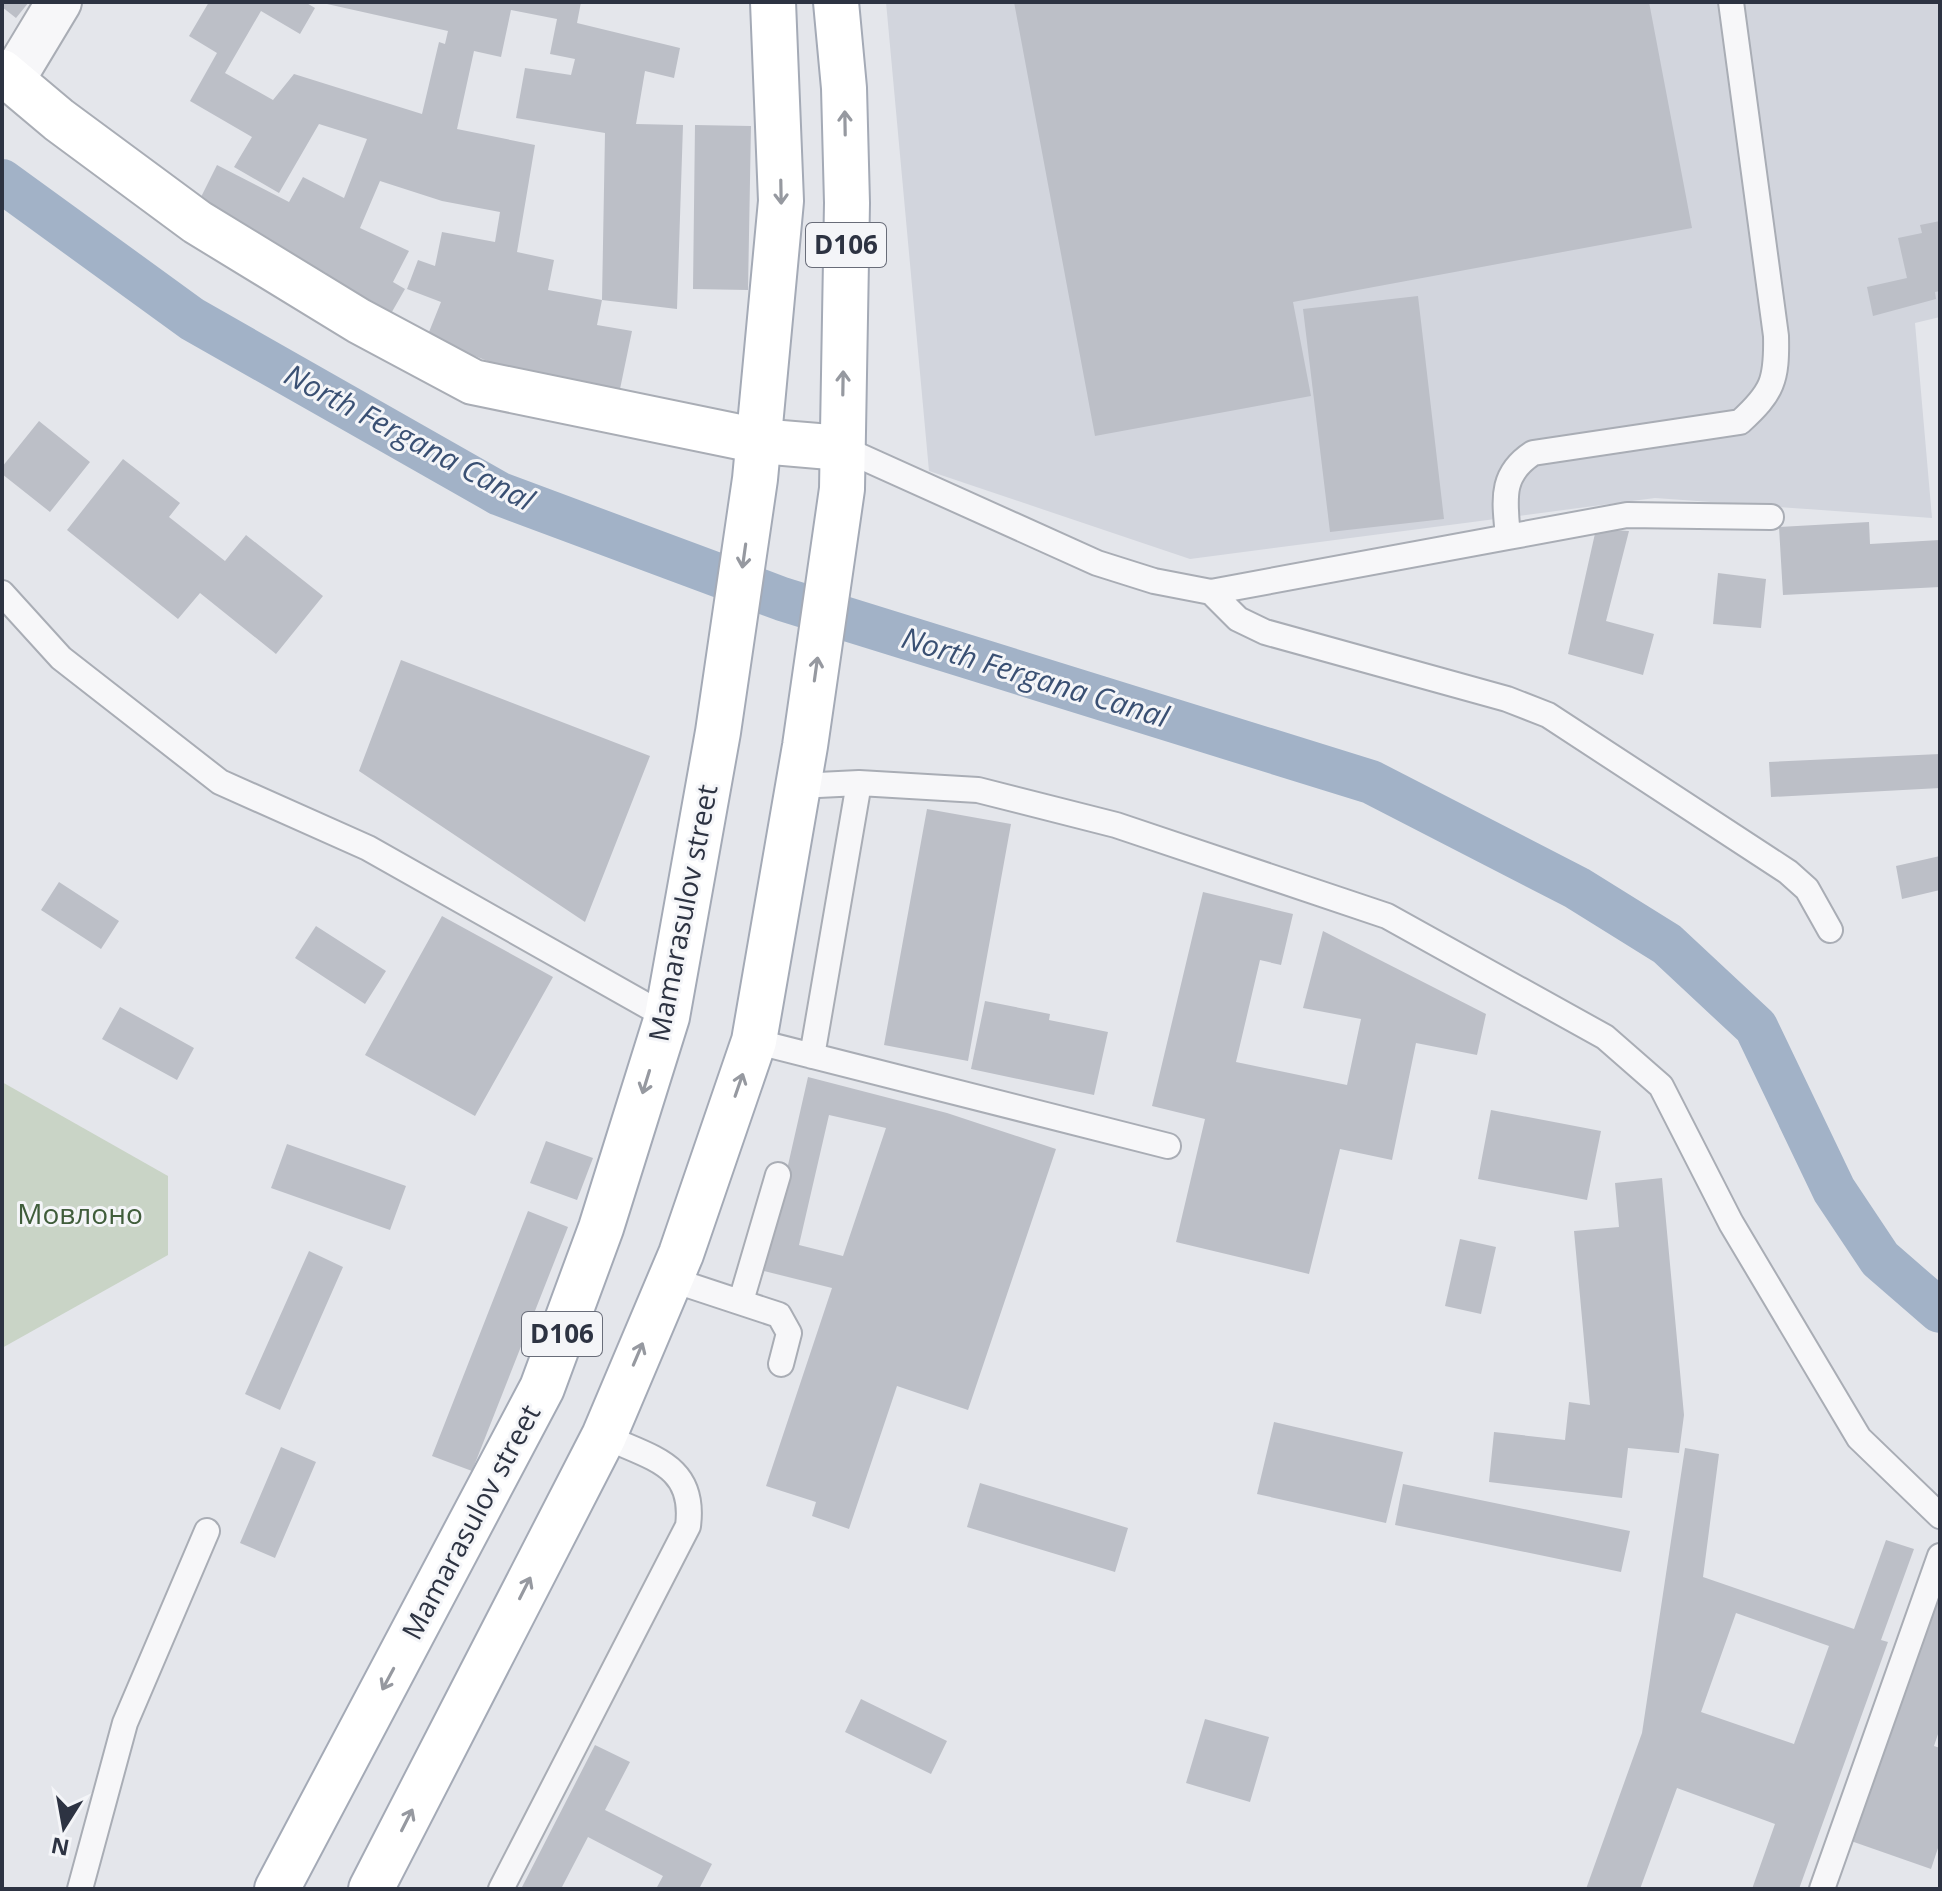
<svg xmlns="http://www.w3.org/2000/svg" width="1942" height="1891" font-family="'Open Sans',sans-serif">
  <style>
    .built { fill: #d2d5dd }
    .green { fill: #c9d4c6 }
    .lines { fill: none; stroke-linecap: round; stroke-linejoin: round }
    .canal { stroke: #a2b2c7; stroke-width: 44 }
    .building { fill: #bcbfc7; fill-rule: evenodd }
    .lane-casing { stroke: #a9adb5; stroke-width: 28 }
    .street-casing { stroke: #a9adb5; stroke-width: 48 }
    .secondary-casing { stroke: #a9adb5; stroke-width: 48 }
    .primary-casing { stroke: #a4aab6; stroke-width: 48 }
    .lane { stroke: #f7f7f9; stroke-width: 24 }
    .street { stroke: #f7f7f9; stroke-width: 44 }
    .secondary { stroke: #fff; stroke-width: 44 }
    .primary { stroke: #fff; stroke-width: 44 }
    .oneway { stroke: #9699a0 }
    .labels { text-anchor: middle; stroke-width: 6; stroke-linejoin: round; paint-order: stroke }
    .shield { fill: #f4f5f8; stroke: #696d79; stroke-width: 2 }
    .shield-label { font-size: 26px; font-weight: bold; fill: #2d3342 }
    .street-label { font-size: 28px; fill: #2d3342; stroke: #f4f5f8 }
    .park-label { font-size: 28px; fill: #405d3b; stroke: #f4f5f8 }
    .water-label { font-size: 30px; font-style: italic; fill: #3a5073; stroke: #f4f5f8 }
  </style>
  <rect width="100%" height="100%" fill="#e4e6eb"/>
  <path class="built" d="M 886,2 L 1940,2 L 1940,317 L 1915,323 L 1932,518 L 1655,498 L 1190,559 L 929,471 Z"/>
  <path class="green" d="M 2,1082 L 168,1176 L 168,1255 L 2,1348 Z"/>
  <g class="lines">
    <path class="canal" d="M 2,181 L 192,319 L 500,494 L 782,599 L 1371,782 L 1577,888 L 1667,944 L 1756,1027 L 1834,1190 L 1880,1259 L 1940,1311"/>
  </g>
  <path class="building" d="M 2,2 L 29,2 L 16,18 L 2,7 Z
    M 209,2 L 305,2 L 315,8 L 300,34 L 261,11 L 225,73 L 273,100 L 294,74 L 422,114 L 439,42 L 445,44 L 448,31 L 318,2 L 581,2 L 577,23 L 680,48 L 674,78 L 645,71 L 636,124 L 683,125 L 677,309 L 602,300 L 605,133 L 516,118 L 525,68 L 571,75 L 575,59 L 550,54 L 557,19 L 511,10 L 501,57 L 474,51 L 457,129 L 535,145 L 517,252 L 554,260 L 548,290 L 602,300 L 597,325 L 632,331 L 620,389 L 495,364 L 427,337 L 441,302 L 407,289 L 418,260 L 435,266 L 442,232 L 495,242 L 500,212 L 442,201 L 380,181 L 360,228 L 409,251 L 393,282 L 405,289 L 389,317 L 322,283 L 326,273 L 196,207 L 217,165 L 289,202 L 303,177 L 344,198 L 367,139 L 319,124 L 279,193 L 234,167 L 252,137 L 190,101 L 217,53 L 189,36 Z
    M 1014,2 L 1649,2 L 1692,228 L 1293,302 L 1311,396 L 1095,436 Z
    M 695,125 L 751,126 L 748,290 L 693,289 Z
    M 1940,221 L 1940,291 L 1935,292 L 1936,299 L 1873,316 L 1867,287 L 1907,278 L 1898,238 L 1922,233 L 1920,225 Z
    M 1418,296 L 1444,519 L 1330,532 L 1303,309 Z
    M 39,421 L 90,462 L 50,512 L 2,474 L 2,467 Z
    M 123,459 L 180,503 L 169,517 L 225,561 L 246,535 L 323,596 L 276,654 L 200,593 L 178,619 L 67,530 Z
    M 1869,522 L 1870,544 L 1940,540 L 1940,587 L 1783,595 L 1779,527 Z
    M 1596,529 L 1629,531 L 1606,621 L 1654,634 L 1643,675 L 1568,654 Z
    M 1718,573 L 1766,579 L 1761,628 L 1713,624 Z
    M 401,660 L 650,756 L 585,922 L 359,771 Z
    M 1940,754 L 1940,788 L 1771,797 L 1769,762 Z
    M 927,809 L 1011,824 L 968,1061 L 884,1045 Z
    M 1940,856 L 1940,890 L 1902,899 L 1896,866 Z
    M 59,882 L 119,921 L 101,949 L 41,910 Z
    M 1203,892 L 1293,914 L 1281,965 L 1260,960 L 1236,1062 L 1347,1085 L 1361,1019 L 1303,1008 L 1323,931 L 1486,1014 L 1477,1055 L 1416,1043 L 1392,1160 L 1340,1149 L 1309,1274 L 1176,1242 L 1205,1119 L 1152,1106 Z
    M 442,916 L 553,977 L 475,1116 L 365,1055 Z
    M 316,926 L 386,971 L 365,1004 L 295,958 Z
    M 985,1001 L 1050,1014 L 1049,1020 L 1108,1032 L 1094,1095 L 971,1069 Z
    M 120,1007 L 194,1048 L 177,1080 L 102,1039 Z
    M 808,1077 L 947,1113 L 1056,1149 L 968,1410 L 897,1386 L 849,1529 L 812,1516 L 816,1502 L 766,1486 L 832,1288 L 764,1271 ZM 829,1115 L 886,1128 L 843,1256 L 799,1245 Z
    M 1491,1110 L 1601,1131 L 1587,1200 L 1478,1179 Z
    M 546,1141 L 593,1158 L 577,1200 L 530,1183 Z
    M 287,1144 L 406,1186 L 390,1230 L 271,1188 Z
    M 1662,1178 L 1684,1415 L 1679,1453 L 1628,1448 L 1622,1498 L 1489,1482 L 1494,1432 L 1565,1440 L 1569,1402 L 1590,1405 L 1574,1231 L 1619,1227 L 1615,1183 Z
    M 528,1211 L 568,1227 L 472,1471 L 432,1456 Z
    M 1460,1239 L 1496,1247 L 1481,1314 L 1445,1306 Z
    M 309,1251 L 343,1267 L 280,1410 L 245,1394 Z
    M 1274,1422 L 1403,1452 L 1386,1523 L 1257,1494 Z
    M 281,1447 L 316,1462 L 275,1558 L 240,1543 Z
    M 1685,1448 L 1719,1454 L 1703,1577 L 1854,1629 L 1886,1540 L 1914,1549 L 1881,1640 L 1888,1642 L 1799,1889 L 1752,1889 L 1775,1824 L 1677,1788 L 1640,1889 L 1586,1889 L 1642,1733 ZM 1736,1613 L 1829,1646 L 1794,1744 L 1701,1712 Z
    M 980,1483 L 1128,1528 L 1115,1572 L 967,1527 Z
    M 1403,1484 L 1630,1531 L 1621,1572 L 1395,1525 Z
    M 1940,1586 L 1940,1728 L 1934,1746 L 1940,1748 L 1940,1842 L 1931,1869 L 1851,1841 Z
    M 861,1699 L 947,1741 L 931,1774 L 845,1732 Z
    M 1205,1719 L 1269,1737 L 1250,1802 L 1186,1783 Z
    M 595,1745 L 630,1762 L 605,1810 L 712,1864 L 699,1889 L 656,1889 L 663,1876 L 588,1837 L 562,1887 L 567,1889 L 521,1889 Z"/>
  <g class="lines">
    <defs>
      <path id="lane" d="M 842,448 L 1097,563 L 1154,581 L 1211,592 L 1508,537 C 1505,501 1499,475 1533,453 L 1740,422 C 1773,392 1777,380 1776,336 L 1731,2
        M 1508,537 L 1627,515 L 1771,517
        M 1211,592 L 1238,619 L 1265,632 L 1507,699 L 1548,715 L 1788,872 L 1807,889 L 1830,930
        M 2,593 L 61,658 L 220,782 L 368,848 L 667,1017
        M 798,786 L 859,783 L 978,790 L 1116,825 L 1387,916 L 1605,1037 L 1661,1086 L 1731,1223 L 1859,1438 L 1940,1516
        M 754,1041 L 1168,1146
        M 812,1056 L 859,783
        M 670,1279 L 779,1315 L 789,1333 L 781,1364
        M 741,1301 L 778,1175
        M 80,1889 L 125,1723 L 207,1531
        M 501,1889 L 688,1526 C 696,1464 650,1458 604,1436
        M 1822,1889 L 1940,1556"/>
      <path id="street" d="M 12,80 L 59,2"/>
      <path id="secondary" d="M 2,72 L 59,120 L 197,222 L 359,321 L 473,382 L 759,441 L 842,448"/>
      <path id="primary" d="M 277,1889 L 542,1388 L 601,1228 L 667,1017 L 718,732 L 755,479 L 781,201 L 773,2
        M 371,1889 L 604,1436 L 681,1254 L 754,1041 L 805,746 L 842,489 L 847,203 L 844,88 L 836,2"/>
    </defs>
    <use href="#lane" class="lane-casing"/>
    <use href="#street" class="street-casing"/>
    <use href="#secondary" class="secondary-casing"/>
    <use href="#primary" class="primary-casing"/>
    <use href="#lane" class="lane"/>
    <use href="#street" class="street"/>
    <use href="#secondary" class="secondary"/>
    <use href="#primary" class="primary"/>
  </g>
  <defs><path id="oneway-shaft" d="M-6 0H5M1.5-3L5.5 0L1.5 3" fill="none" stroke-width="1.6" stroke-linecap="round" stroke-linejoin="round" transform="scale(2)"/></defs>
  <g class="oneway">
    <use href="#oneway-shaft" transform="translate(845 123) rotate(-91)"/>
    <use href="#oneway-shaft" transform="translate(781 192) rotate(89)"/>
    <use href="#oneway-shaft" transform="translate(843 383) rotate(-89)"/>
    <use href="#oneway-shaft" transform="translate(744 556) rotate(98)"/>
    <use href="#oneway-shaft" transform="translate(816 669) rotate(-82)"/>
    <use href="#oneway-shaft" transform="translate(646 1082) rotate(107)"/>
    <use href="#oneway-shaft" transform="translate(739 1085) rotate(-71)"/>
    <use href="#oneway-shaft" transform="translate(638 1354) rotate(-67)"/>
    <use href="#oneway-shaft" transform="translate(525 1588) rotate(-63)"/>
    <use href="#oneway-shaft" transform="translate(388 1679) rotate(118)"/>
    <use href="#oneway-shaft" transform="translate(407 1820) rotate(-63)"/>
  </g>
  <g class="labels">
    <g class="shield">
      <rect x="806" y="223" width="80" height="44" rx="6"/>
      <rect x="522" y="1312" width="80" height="44" rx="6"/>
    </g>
    <g class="shield-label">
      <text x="846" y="254">D106</text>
      <text x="562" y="1343">D106</text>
    </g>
    <g class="street-label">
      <text transform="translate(683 913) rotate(-79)" y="10">Mamarasulov street</text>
      <text transform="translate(471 1522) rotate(-62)" y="10">Mamarasulov street</text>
    </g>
    <g class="park-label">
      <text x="80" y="1224">Мовлоно</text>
    </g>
    <g class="water-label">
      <text transform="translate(409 438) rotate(28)" y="10">North Fergana Canal</text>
      <text transform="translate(1035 678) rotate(17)" y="10">North Fergana Canal</text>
    </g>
  </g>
  <rect width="1942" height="1891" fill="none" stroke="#2d3342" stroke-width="8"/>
  <g transform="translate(64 1827) rotate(191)" stroke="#f4f5f8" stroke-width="6" paint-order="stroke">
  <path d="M0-6L14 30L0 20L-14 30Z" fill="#2d3342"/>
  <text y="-12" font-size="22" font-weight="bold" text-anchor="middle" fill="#2d3342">N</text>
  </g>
</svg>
